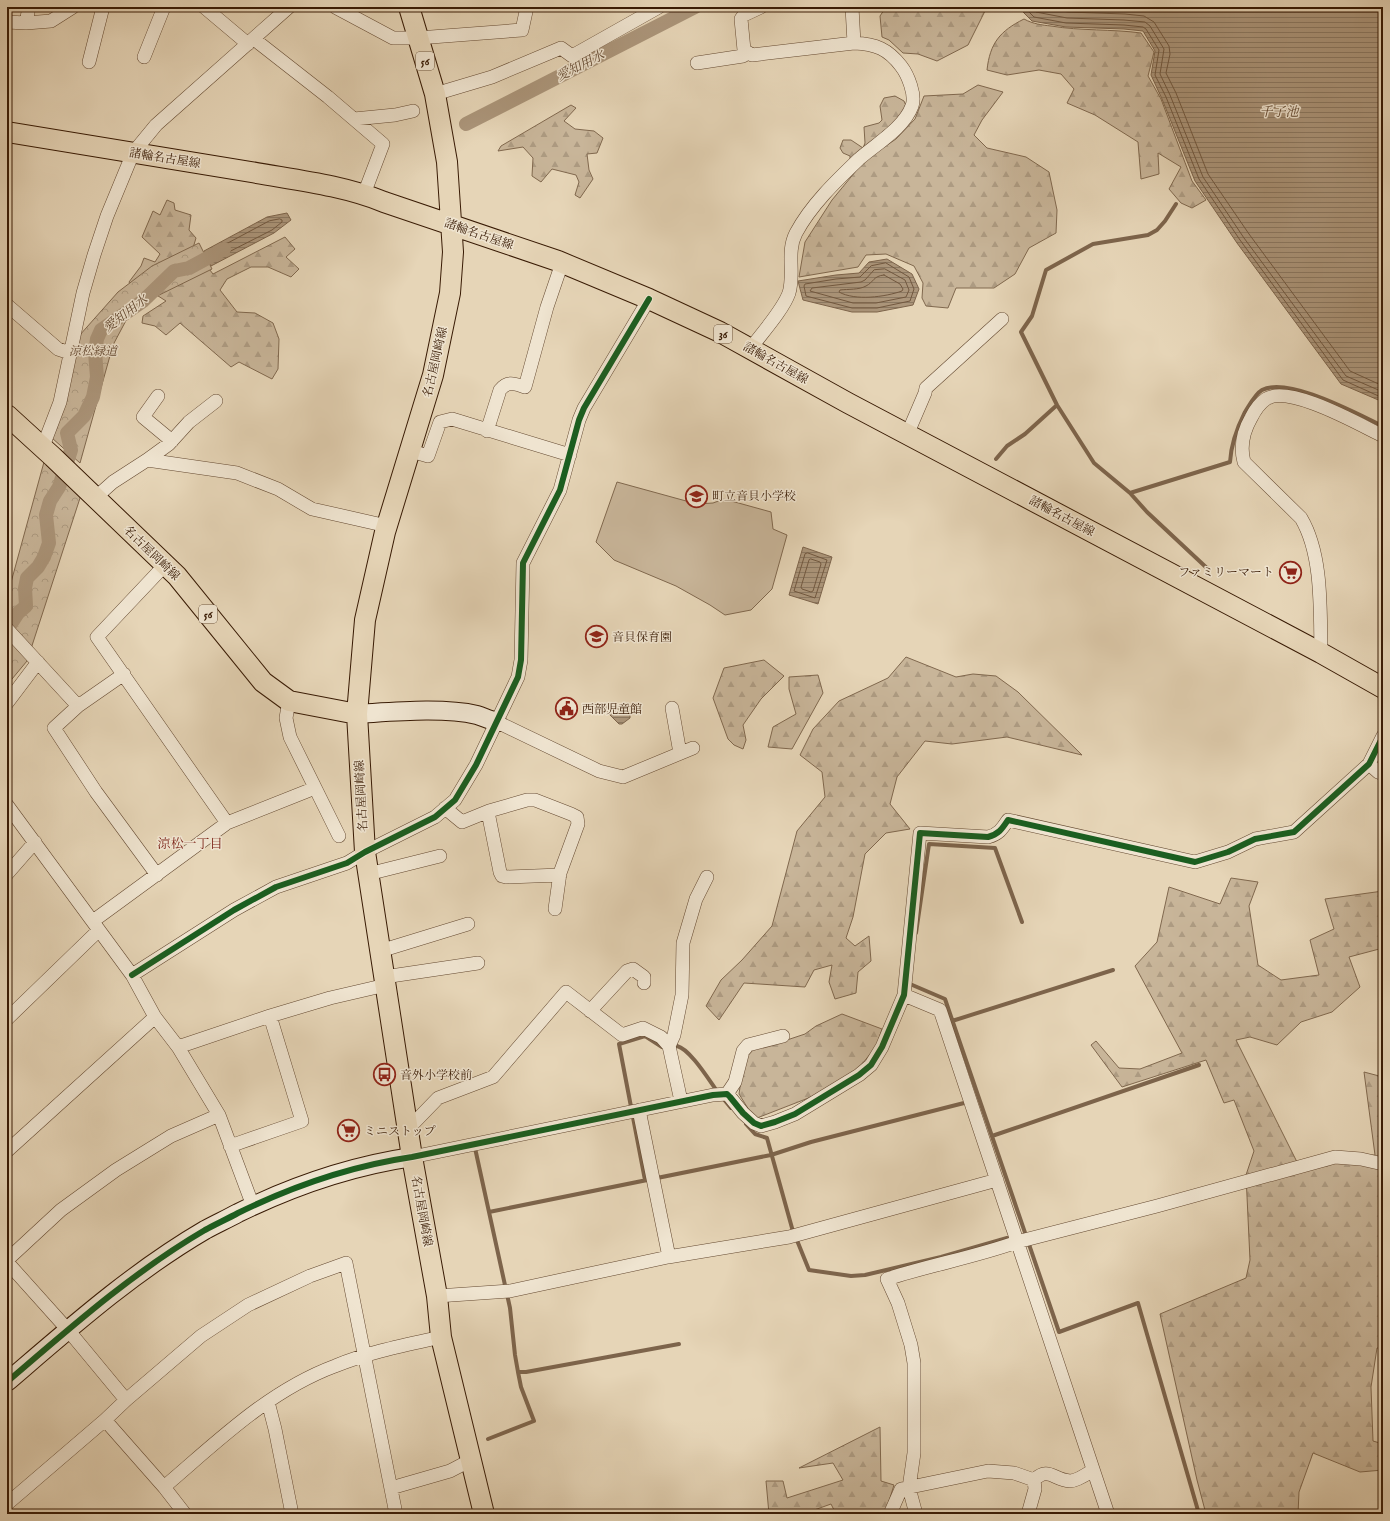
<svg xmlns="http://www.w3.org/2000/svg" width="1390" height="1521" font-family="'IM FELL English','Noto Serif JP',serif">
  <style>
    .forest { fill: url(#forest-firs); stroke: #80684e }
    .park { fill: url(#park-crowns); stroke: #80684e }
    .pitch { fill: #c8b599; stroke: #80684e }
    .water { fill: url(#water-rules); stroke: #7d644b }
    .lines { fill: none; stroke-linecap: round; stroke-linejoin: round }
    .shore { stroke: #72583f; stroke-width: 1 }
    .stream { stroke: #7d644b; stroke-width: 4 }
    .canal { stroke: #ab957a; stroke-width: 14 }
    .street-casing { stroke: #644931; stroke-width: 14 }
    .secondary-casing { stroke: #381a04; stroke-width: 20 }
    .primary-casing { stroke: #381a04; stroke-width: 22 }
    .street { stroke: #efe4d0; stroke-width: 13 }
    .secondary { stroke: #efe4d0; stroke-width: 18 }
    .primary { stroke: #e6d5b7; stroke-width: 20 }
    .cycleway-casing { stroke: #efe4d0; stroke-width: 8 }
    .cycleway { stroke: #1b5e20; stroke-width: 6 }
    .labels { text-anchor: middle; stroke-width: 3; stroke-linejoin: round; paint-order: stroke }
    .shield { fill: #efe4d0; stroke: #6f5741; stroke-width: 1 }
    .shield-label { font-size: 11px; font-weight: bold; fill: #381a04 }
    .street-label { font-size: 12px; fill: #381a04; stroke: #efe4d0 }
    .park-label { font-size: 12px; font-style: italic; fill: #634831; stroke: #efe4d0 }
    .poi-label { font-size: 12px; fill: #381a04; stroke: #efe4d0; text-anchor: start }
    .water-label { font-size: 13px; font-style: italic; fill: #60452d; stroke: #efe4d0 }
    .neighbourhood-label { font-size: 13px; fill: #7a1f14; stroke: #efe4d0 }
  </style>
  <defs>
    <pattern id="forest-firs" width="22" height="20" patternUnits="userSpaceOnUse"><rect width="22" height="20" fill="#c8b599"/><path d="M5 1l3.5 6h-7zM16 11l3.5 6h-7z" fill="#ad9b82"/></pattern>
    <pattern id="park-crowns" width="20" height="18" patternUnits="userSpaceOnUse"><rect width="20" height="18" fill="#c8b599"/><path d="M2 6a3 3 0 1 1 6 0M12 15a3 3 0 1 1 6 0" fill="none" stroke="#ad9b82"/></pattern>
    <pattern id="water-rules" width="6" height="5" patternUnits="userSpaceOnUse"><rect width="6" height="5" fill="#ab957a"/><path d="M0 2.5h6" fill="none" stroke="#8c7962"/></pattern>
  </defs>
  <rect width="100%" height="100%" fill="#e6d5b7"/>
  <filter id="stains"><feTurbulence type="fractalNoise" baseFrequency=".005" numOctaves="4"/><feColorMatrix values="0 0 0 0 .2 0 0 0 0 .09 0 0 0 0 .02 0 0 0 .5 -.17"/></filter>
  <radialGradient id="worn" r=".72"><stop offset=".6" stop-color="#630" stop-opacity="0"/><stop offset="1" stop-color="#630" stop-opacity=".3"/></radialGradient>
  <path class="forest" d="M 886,7 L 987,7 L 968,45 L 937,61 L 918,54 L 903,53 L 889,40 L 882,37 L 880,16 Z
    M 1024,19 C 1033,24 1042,25 1051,26 C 1081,31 1112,29 1141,33 L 1154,52 L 1148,76 L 1161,99 L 1192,181 L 1206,200 L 1192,208 L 1181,203 L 1169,189 L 1181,167 L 1158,153 L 1159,174 L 1141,179 L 1138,142 L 1095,115 L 1067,103 L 1074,89 L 1061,74 L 1039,70 L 1007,75 L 987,70 C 990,43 1000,31 1024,19 Z
    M 978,85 L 1003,92 L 982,120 L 974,135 L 987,148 L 1026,157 L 1049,172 L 1057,210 L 1056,233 L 1029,248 L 1015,274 L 994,288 L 956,288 L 948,308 L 926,306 L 922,298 L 923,283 L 914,266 L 886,254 L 866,255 L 858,267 L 799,277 L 805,242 L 832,200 L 865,160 L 896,139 L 915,119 L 924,96 L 963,94 Z
    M 895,96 L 904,101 L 907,108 L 900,120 L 882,132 L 865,150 L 850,163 L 850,156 L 843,153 L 840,148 L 843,140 L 851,140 L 863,148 L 865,143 L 864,127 L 879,123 L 882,120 L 880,106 L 884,98 Z
    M 571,105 L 576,108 L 564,121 L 575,129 L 594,131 L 603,138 L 597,153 L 587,154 L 589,170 L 593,179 L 580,198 L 575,195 L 579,182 L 576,175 L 552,169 L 541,182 L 532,176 L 533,158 L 523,147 L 498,151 L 501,146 Z
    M 167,200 L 174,203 L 175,210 L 191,215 L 189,230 L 196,238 L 193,248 L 213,274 L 285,237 L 295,249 L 286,257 L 299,269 L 291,277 L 268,267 L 251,267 L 227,279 L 220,290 L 237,312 L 255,313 L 273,323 L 279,339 L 278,369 L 272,379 L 239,362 L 231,367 L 180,323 L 166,335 L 155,326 L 142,323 L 143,316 L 166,301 L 155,294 L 132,288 L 129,282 L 141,266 L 144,258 L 155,262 L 160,254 L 142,237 L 153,211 L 160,215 Z
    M 906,657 L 956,677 L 973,674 L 996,676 L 1018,692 L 1082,755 L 1007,737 L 952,744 L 925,741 L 897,777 L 890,804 L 910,829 L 886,833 L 865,854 L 853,917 L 846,938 L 855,946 L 869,936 L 871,961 L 858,972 L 856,993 L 835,999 L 829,982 L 832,965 L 814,970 L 805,987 L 744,983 L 719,1020 L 706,1006 L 721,980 L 742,960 L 772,926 L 797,831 L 825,797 L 822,772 L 800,755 L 813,729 L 839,701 L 888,678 Z
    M 764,660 L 784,676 L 761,699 L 743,725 L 746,740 L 743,749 L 734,745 L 728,739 L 713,698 L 724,668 Z
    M 818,675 L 823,693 L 792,749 L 768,747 L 773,727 L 796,714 L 789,689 L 789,677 Z
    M 1231,878 L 1258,882 L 1249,906 L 1258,965 L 1281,980 L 1319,975 L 1310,940 L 1334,929 L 1325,899 L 1383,891 L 1383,948 L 1349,957 L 1360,987 L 1332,1012 L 1301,1022 L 1277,1045 L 1250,1037 L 1236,1040 L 1297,1162 L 1375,1155 L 1364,1072 L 1383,1077 L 1383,1348 L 1377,1348 L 1371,1387 L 1373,1441 L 1383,1444 L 1383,1470 L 1360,1472 L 1313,1453 L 1299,1492 L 1298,1514 L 1206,1514 L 1197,1480 L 1160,1314 L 1246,1278 L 1250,1260 L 1246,1175 L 1254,1151 L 1234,1100 L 1224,1103 L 1206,1060 L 1122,1087 L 1091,1045 L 1096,1041 L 1119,1068 L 1140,1069 L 1182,1053 L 1135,966 L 1157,942 L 1169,887 L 1220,904 Z
    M 842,1014 L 882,1029 L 876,1047 L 857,1070 L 811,1097 L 757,1118 L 749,1110 L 739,1094 L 744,1060 L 754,1049 L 778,1043 L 805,1034 L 816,1026 Z
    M 880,1427 L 881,1481 L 894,1485 L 885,1514 L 836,1514 L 831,1504 L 803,1514 L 769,1514 L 766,1481 L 783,1481 L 787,1498 L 843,1480 L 833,1463 L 799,1468 Z"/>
  <path class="park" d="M 199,243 L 212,269 L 149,300 L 130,313 L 113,345 L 80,463 L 52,438 L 79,336 L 118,292 L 152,266 Z
    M 44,462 L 81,495 L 27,661 L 7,685 L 7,597 Z"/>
  <path class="pitch" d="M 617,482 L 697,504 L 713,503 L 724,499 L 771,512 L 773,529 L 787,535 L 772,589 L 751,610 L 725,615 L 710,605 L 676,586 L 614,560 L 596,542 Z"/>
  <path class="water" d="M 1018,7 L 1383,7 L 1383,402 L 1341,384 L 1237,243 L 1195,181 L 1162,99 L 1151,75 L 1155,51 L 1143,31 L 1124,29 L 1066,27 L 1032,21 Z
    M 287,213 L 291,220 L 274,233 L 211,266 L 204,251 L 267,217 Z
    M 887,259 L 912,274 L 919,289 L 913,305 L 877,312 L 852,312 L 803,300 L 798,281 L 836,275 L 859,273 L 869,262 Z
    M 803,547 L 832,557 L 818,604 L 789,595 Z
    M 604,704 L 609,704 L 630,715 L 630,718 L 622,724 L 619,724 L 603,708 Z"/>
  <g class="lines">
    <path class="shore" d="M 1024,7 L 1034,17 L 1066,23 L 1124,25 L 1143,27 L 1146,29 L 1159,50 L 1155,75 L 1166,97 L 1199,179 L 1240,240 L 1343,380 L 1383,398
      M 1031,7 L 1036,12 L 1067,18 L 1124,20 L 1145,22 L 1150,26 L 1164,49 L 1160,74 L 1170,95 L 1203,177 L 1244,238 L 1346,376 L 1383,392
      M 1041,7 L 1068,12 L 1125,14 L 1144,16 L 1154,22 L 1169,46 L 1170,54 L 1166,73 L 1176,93 L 1208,174 L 1249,234 L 1350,371 L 1383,386
      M 280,219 L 282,220 L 282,222 L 272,230 L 215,259 L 212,259 L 210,254 L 211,252 L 269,221 Z
      M 886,263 L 909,277 L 914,289 L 910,301 L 877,308 L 852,308 L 806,296 L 804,286 L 805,284 L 836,279 L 860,277 L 871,266 Z
      M 885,269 L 905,280 L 909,290 L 906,297 L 876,303 L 853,303 L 810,291 L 812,288 L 861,282 L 865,280 L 874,270 Z
      M 884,275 L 900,284 L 903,289 L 902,291 C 885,297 855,301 839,292 L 840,290 C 848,289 859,290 866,286 C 874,282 873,276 884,275 Z
      M 808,553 L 827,560 L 815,598 L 794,591 L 805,554 Z
      M 811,559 L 820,562 L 821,564 L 813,591 L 811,592 L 802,589 L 801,587 L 809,560 Z"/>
    <path class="stream" d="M 1176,204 L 1165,221 L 1157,230 L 1148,235 L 1093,244 L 1046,270 L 1032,316 L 1021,332 L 1057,405 L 1094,463 L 1130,493 L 1147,512 L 1209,570
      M 996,459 L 1007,446 L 1025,434 L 1057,405
      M 1130,493 L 1230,462 C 1231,444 1237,428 1245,412 C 1249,406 1255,394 1262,390 C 1288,376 1357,414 1383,426
      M 916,933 L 929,844 L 995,848 L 1022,922
      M 910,981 L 910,984 L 945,999 L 1059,1332 L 1138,1303 L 1199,1514
      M 952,1021 L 1113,970
      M 677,1046 C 690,1049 709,1080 717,1091
      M 722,1097 L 731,1108
      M 746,1124 L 755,1134 L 767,1138 L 792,1228 L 809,1270 L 851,1276 L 865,1275 L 941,1257 L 1007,1238
      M 992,1136 L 1199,1065
      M 475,1148 L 510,1308 L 515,1355 L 518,1372 L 521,1387 L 534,1421 L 488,1439
      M 645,1180 L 619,1044 L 645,1036 L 662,1047
      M 489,1212 L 771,1155 L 811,1142 L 964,1103
      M 518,1372 L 526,1372 L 679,1344"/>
    <path class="canal" d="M 466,124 L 695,7
      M 7,630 L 18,613 L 26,606 L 25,588 L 27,578 L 38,567 L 44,557 L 49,543 L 46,515 L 50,501 L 59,487 L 71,450 L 67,433 L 84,416 L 93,397 L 97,377 L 95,352 L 97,339 L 101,330 L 143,301 L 174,271 L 189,268 L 224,249"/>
    <defs>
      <path id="street" d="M 204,7 L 248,44
        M 335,7 L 393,38 L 418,38 L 522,30 L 527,7
        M 852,7 L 854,43
        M 7,22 L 26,23 L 51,21 L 73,7
        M 26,23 L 29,7
        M 254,39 L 328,97 L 383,144 L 364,194
        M 144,57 L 164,7
        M 89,62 L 103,7
        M 697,63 L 743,56 L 748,53
        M 435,94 L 492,77 L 561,48 L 572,56 L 659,7
        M 354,119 L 395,115 L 413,111
        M 7,305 L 58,349 L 70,353
        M 751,348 C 762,333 783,310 789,293 C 795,274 786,252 796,233 C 811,205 836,181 859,159 C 876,144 904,128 912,106 C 916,95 908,75 901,66 C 888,49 876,44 854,43 L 752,55 L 744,50 L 741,19 L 744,15 L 761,7
        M 158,396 L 143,417 L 172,441
        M 487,431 L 500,390 C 508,380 515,384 525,387 L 547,307 L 562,263
        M 907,435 L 925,393 L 926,388 L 1002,319
        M 42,449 L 60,402 L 83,293 L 94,255 L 107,216 L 133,153 L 156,125 L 289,7
        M 411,451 L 428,456 L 440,422 L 452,419 L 570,455
        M 147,460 L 169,444 L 189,422 L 216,401
        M 95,498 L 113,482 L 147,460 L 237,473 L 278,489 L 312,509 L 387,526
        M 165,565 L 97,637 L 227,823
        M 7,629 L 78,706
        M 1321,653 C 1320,611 1323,555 1301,518 L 1244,462 C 1240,447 1243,432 1251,418 C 1254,412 1260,403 1266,399 C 1289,384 1360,425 1383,436
        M 124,674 L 78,706 L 54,728 L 96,792 L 157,875
        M 289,701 L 286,718 L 290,737 L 339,836
        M 7,703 L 38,662
        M 672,708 L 680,753
        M 497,722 L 599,771 L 623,777 L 693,748
        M 1369,764 L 1378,772 L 1383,774
        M 7,805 L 132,975 L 155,1017 L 178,1047 L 219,1115 L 253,1206
        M 445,808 L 462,822 L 489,811 L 527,800 L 535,800 L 571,814 L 577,817 L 578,824 L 560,873 L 555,909
        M 488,812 L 500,872 L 502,876 L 506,877 L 560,875
        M 7,874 L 35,842
        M 368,874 L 440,856
        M 93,921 L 227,823 L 315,788
        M 380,951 L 468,924
        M 132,975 L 234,910 L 276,887 L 347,863 L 365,852 L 435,817 L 455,800 L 476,765 L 518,677 L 521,660 L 523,563 L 560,490 L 579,420 L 584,408 L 649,299
        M 384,977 L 478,963
        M 904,995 L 940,1010 L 1108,1514
        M 590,1011 L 627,971 L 633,969 L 644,977 L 644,983
        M 7,1019 L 99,930
        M 669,1046 L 674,1035 L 682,995 L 683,943 L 696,899 L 707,877
        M 178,1047 L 270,1016 L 330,998 L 386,985
        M 727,1094 L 735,1082 L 743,1051 L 748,1045 L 783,1036
        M 639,1110 L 669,1257
        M 408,1129 L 438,1098 L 493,1077 L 566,992 L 622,1035 L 643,1028 L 661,1037 L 669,1046 L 681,1101
        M 230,1146 L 302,1121 L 270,1016
        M 7,1151 L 155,1017
        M 412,1157 L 713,1095 L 727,1094 L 730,1097 L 743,1113 L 754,1123 L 761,1126 L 775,1122 L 795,1114 L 859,1075 L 871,1065 L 882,1047 L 904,995 L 920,833 L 988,837 C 999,834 1002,829 1008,820 L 1195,862 L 1228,852 L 1255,839 L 1294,832 L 1369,764 L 1383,736
        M 7,1260 L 61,1210 L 116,1170 L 171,1136 L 219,1115
        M 7,1262 L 68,1330 L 126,1400
        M 437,1296 L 510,1291 L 668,1257 L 789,1237 L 997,1180
        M 268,1402 L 275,1429 L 292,1514
        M 105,1420 L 164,1487 L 185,1514
        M 164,1487 C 217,1442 268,1391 335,1366 C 369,1352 405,1345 441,1337
        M 391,1488 L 450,1471 L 471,1460
        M 7,1504 L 105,1420 L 126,1400 L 201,1336 L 248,1305 L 310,1276 L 346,1263 L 396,1514
        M 890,1514 L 901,1489 L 988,1471 L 1014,1473 L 1034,1480 C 1049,1466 1053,1480 1070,1481 C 1077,1481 1087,1474 1093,1470
        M 916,1514 L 909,1488 L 914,1453 L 914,1363 L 911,1345 L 898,1303 L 887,1279 C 930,1265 975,1257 1017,1242 L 1157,1206 L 1335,1157 L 1361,1159 L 1383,1164
        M 1028,1514 L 1035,1489 L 1034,1480"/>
      <path id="secondary" d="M 357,714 C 392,712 442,707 477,715 C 483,717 490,720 497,722
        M 7,1382 C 70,1328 133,1272 205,1230 C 216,1224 227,1219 238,1213 C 293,1186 351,1166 412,1157"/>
      <path id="primary" d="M 409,7 L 435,94 L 447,162 L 453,252 L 450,293 L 433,375 L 385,532 L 365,620 L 357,714 L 365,852 L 412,1157 L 437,1296 L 441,1337 L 484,1514
        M 7,132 C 88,146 170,158 251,172 C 295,180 342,185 384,202 L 558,261 L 649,299 L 720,332 L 848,403 L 1321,653 L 1383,688
        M 7,415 L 53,457 L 177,576 L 263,682 L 289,701 L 357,714"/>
    </defs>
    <use href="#street" class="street-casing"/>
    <use href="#secondary" class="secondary-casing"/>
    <use href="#primary" class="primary-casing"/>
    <use href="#street" class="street"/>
    <use href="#secondary" class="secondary"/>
    <use href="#primary" class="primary"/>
    <defs>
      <path id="cycleway" d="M 132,975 L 234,910 L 276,887 L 347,863 L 365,852 L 435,817 L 455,800 L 476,765 L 518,677 L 521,660 L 523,563 L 560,490 L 579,420 L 584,408 L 649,299
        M 7,1382 C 70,1328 133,1272 205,1230 C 216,1224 227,1219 238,1213 C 293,1186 351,1166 412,1157 L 713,1095 L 727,1094 L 730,1097 L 743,1113 L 754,1123 L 761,1126 L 775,1122 L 795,1114 L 859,1075 L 871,1065 L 882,1047 L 904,995 L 920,833 L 988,837 C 999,834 1002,829 1008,820 L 1195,862 L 1228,852 L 1255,839 L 1294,832 L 1369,764 L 1383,736"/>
    </defs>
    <use href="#cycleway" class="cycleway-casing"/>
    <use href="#cycleway" class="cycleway"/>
  </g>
  <defs>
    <symbol id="school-ring" viewBox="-11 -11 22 22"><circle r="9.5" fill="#efe4d0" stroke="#8f2418" stroke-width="1.5"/><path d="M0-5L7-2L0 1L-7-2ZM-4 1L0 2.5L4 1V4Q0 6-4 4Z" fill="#8f2418"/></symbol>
    <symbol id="supermarket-ring" viewBox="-11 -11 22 22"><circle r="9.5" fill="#efe4d0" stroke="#8f2418" stroke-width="1.5"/><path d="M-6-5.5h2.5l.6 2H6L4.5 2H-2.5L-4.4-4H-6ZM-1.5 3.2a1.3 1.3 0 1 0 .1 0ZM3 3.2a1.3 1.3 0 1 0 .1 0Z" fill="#8f2418"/></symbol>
    <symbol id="civic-ring" viewBox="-11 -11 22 22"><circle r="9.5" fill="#efe4d0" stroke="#8f2418" stroke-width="1.5"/><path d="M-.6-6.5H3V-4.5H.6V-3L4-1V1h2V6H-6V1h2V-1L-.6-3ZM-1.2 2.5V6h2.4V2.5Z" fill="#8f2418"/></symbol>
    <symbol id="bus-ring" viewBox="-11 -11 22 22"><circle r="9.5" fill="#efe4d0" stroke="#8f2418" stroke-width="1.5"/><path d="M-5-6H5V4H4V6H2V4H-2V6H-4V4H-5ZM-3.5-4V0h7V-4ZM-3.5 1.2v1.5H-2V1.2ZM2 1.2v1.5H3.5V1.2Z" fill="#8f2418"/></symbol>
  </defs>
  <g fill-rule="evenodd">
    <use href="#school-ring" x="684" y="484" width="25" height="25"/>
    <use href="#supermarket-ring" x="1278" y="560" width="25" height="25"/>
    <use href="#school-ring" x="584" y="624" width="25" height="25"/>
    <use href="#civic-ring" x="554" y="696" width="25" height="25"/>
    <use href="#bus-ring" x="372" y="1062" width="25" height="25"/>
    <use href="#supermarket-ring" x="336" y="1118" width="25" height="25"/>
  </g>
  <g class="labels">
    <g class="shield">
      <rect x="416" y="52" width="18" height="18" rx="3"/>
      <rect x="714" y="325" width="18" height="18" rx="3"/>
      <rect x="199" y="605" width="18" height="18" rx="3"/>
    </g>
    <g class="shield-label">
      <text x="425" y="65">56</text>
      <text x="723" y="338">36</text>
      <text x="208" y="618">56</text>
    </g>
    <g class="street-label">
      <text transform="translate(165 158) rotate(9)" y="4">諸輪名古屋線</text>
      <text transform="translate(479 234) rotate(19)" y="4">諸輪名古屋線</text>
      <text transform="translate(435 362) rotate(-77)" y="4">名古屋岡崎線</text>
      <text transform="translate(776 363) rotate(29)" y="4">諸輪名古屋線</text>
      <text transform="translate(1062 516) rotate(28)" y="4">諸輪名古屋線</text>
      <text transform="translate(152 553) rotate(44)" y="4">名古屋岡崎線</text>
      <text transform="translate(361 796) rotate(-93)" y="4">名古屋岡崎線</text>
      <text transform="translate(422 1211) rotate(80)" y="4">名古屋岡崎線</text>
    </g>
    <g class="park-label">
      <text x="93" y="355">涼松緑道</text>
    </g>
    <g class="poi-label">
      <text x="712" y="500">町立音貝小学校</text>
      <text x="1274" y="576" text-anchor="end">ファミリーマート</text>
      <text x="612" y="641">音貝保育園</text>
      <text x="582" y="713">西部児童館</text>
      <text x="400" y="1079">音外小学校前</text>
      <text x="364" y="1135">ミニストップ</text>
    </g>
    <g class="water-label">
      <text transform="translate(580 65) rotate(-27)" y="5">愛知用水</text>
      <text x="1279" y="116">千子池</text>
      <text transform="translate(125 313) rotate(-38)" y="5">愛知用水</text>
    </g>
    <g class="neighbourhood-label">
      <text x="190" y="848">涼松一丁目</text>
    </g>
  </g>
  <rect width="1390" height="1521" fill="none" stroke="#e6d5b7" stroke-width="24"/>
  <rect x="8" y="8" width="1374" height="1505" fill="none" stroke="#381a04" stroke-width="2"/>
  <rect x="12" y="12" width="1366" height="1497" fill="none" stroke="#381a04"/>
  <rect width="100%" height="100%" filter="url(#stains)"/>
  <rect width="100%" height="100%" fill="url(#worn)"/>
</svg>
